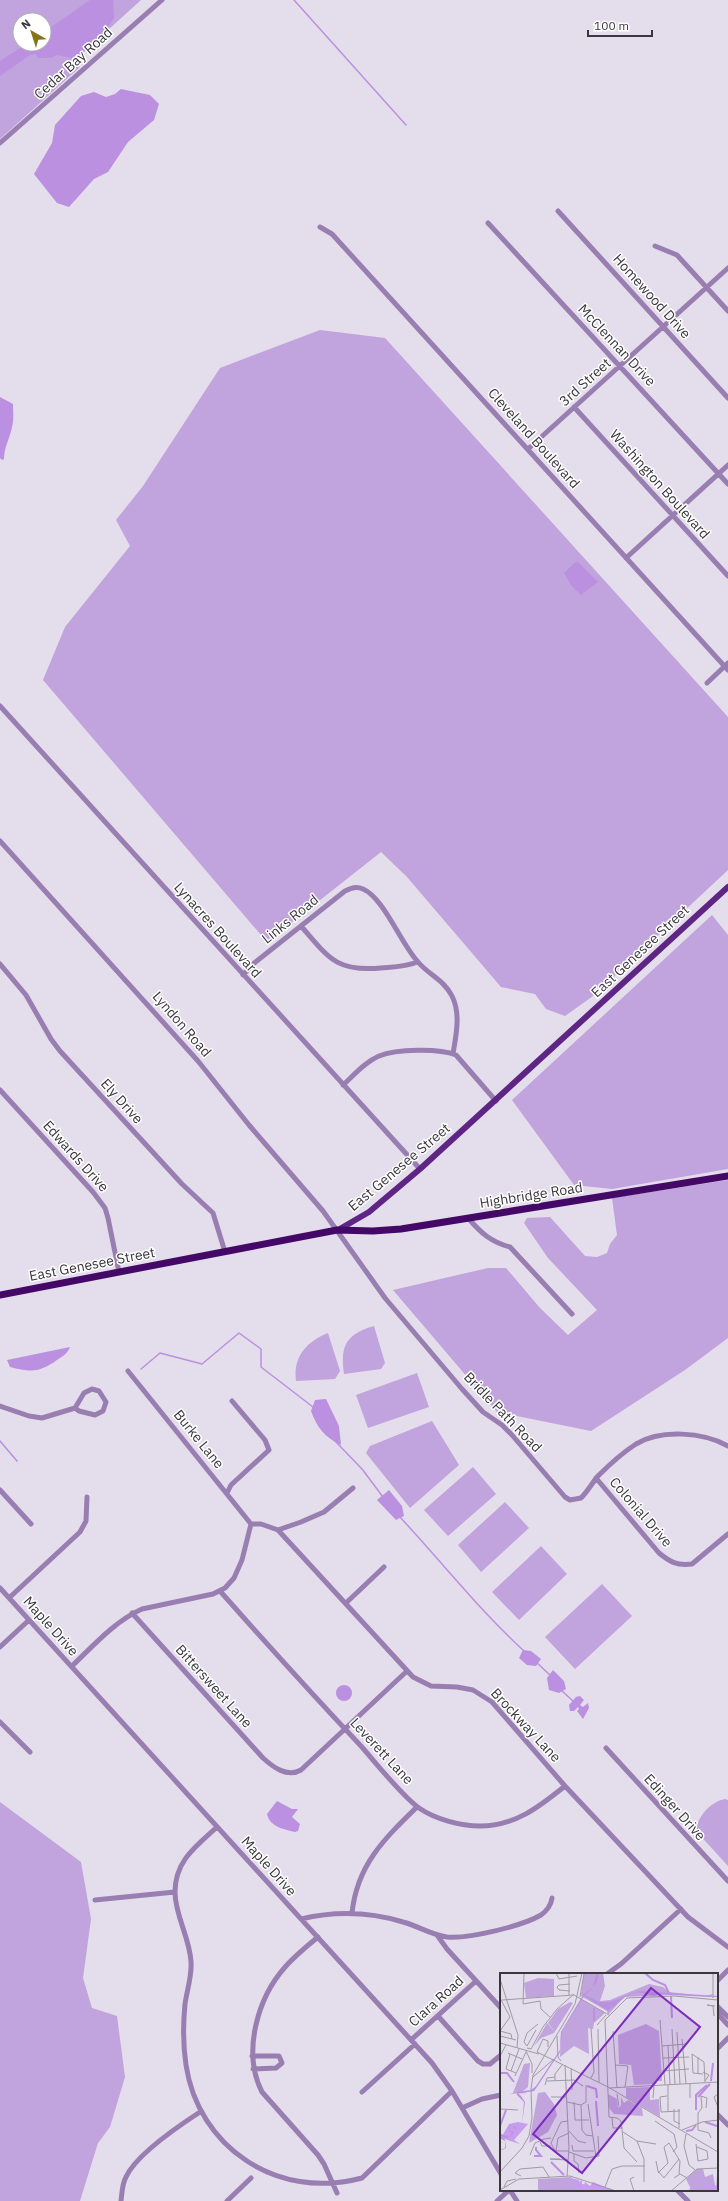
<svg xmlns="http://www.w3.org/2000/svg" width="728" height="2201" font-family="'IBM Plex Sans',sans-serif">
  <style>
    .green { fill: #c1a3dd; fill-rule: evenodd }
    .water { fill: #bb90e0 }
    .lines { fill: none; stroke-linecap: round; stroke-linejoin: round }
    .stream { stroke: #bb90e0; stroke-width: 1.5 }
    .minor { stroke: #997eb2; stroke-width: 5 }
    .major { stroke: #5e2585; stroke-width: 6 }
    .highway { stroke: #440966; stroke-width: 7 }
    .labels { text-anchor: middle; stroke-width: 3; stroke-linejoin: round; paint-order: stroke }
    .street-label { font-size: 14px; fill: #39363c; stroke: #fff }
    .inset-river { fill: none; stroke: #bb90e0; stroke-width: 2 }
    .inset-road { fill: none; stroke: #a09aa5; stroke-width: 1 }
    .view { fill: #7b2cbf; fill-opacity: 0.15; stroke: #7b2cbf; stroke-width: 2 }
    .inset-edge { fill: none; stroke: #39363c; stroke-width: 2 }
  </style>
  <rect width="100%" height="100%" fill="#e4ddeb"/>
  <path class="green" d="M 0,0 L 141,0 L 75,60 L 80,67 L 0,139 ZM 20,20 L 44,20 L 44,44 L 20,44 Z
    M 320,330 L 385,338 L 728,717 L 728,870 L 593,996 L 565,1016 L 546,1009 L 535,994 L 501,987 L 407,877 L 381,852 L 267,942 L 43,680 L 65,627 L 130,546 L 116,520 L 143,486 L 220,368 Z
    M 712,915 L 728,935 L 728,1169 L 612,1189 L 574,1185 L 512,1100 Z
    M 728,1180 L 728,1338 L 685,1370 L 591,1431 L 497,1412 L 393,1290 L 488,1268 L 506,1268 L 540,1308 L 568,1335 L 597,1310 L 548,1258 L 524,1223 L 527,1218 L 550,1217 L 585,1256 L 597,1257 L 607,1253 L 610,1244 L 617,1235 L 612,1198 Z
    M 374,1326 L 385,1363 L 381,1369 L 344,1374 C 340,1346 346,1334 374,1326 Z
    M 328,1333 L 340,1371 L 335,1379 L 296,1381 C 293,1357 306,1342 328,1333 Z
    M 417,1373 L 429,1407 L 368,1428 L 356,1395 Z
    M 432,1421 L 459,1465 L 410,1508 L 366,1453 L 370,1446 Z
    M 473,1467 L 496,1494 L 448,1536 L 424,1510 Z
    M 505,1502 L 529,1528 L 481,1572 L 458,1545 Z
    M 541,1546 L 567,1574 L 519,1620 L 492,1592 Z
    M 602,1584 L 632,1616 L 575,1669 L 545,1637 Z
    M 725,1799 L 728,1800 L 728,1866 L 696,1831 C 698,1816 710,1802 725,1799 Z
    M 0,1802 L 81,1862 L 91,1919 L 83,1978 L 92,2008 L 117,2016 L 125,2077 L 110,2127 L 98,2143 L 80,2201 L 0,2201 Z"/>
  <path class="water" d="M 90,0 L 113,0 L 114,18 L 101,39 L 86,51 L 71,58 L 57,55 L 51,58 L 39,58 L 35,54 L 30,55 L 0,76 L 0,61 L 26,44 L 44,44 L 44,32 Z
    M 121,89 L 150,95 L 159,104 L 154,120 L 128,142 L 108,172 L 94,179 L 69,207 L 57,203 L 34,174 L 52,143 L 55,125 L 81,96 L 94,92 L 106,97 L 115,94 Z
    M 0,397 L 13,404 C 13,411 14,420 12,427 C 10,438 4,447 4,459 L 2,460 L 0,458 Z
    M 578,562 L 598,582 L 581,595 L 571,585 L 564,573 L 574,563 Z
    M 70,1347 C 67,1354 63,1356 57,1360 C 39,1373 30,1372 10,1367 L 7,1360 Z
    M 326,1399 L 339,1426 L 341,1445 C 324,1437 317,1427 311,1411 L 315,1400 Z
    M 389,1490 L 402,1506 L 404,1516 L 396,1520 L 377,1500 Z
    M 523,1650 L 531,1651 L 541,1659 L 536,1666 L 527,1665 L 519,1658 Z
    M 553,1670 L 564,1681 L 566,1689 L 559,1693 L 549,1690 L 547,1678 Z
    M336 1693a8 8 0 1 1 16 0a8 8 0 1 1-16 0Z
    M 580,1696 L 584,1700 L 580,1705 L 583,1707 L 588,1703 L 589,1708 L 583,1719 L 577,1711 L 579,1709 L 578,1707 L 574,1711 L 570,1711 L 569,1705 L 576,1697 Z
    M 277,1801 L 292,1809 L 298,1809 L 292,1817 L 300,1824 L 298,1831 L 295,1832 C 283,1829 270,1827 267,1814 Z"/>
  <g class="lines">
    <path class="stream" d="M 294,0 L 406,125
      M 141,1369 L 160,1353 L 202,1364 L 239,1333 L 261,1349 L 261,1367 L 313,1407
      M 0,1441 L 17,1461
      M 336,1442 L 362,1469 L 383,1497
      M 399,1516 C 441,1561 479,1610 524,1651
      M 536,1662 L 551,1676
      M 561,1690 L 573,1701"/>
    <path class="minor" d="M 0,143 L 162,0
      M 558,211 L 728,398
      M 488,223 L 728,484
      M 320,227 L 332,234 L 728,670
      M 655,246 L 677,255 L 728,311
      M 574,407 L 728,576
      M 528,449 L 728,268
      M 626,558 L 728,465
      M 707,683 L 728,663
      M 0,706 L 420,1169
      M 0,841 L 198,1061 L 249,1125 L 323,1211 L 385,1298 L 462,1389 L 483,1412 L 502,1425 L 512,1435 L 565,1497 L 570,1500 L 581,1498 C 588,1491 592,1483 598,1476 C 610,1464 622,1453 636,1444 C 661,1429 703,1432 728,1446
      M 301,926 C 329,958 336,972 381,968 C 393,967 406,967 417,962
      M 0,964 L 26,995 L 51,1039 L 60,1051 L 182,1184 L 213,1213 L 225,1252
      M 243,975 L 253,964 L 345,891 C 351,888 356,886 363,889 C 384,898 401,944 418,962 C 429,975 444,980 452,996 C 461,1014 456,1035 453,1054
      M 343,1085 C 354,1075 365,1062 379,1056 C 396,1049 439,1048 456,1055 L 496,1101
      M 0,1090 L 93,1192 L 105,1208 L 108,1218 L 119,1272
      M 468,1218 C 481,1233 491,1242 510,1247 L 572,1314
      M 128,1371 L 251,1524
      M 92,1389 L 99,1391 L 106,1402 L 103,1411 L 95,1415 L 79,1411 L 75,1408 L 84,1393 Z
      M 0,1406 L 29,1416 L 42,1418 L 75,1408
      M 596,1478 L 659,1553 C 670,1562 677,1566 692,1564 L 728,1534
      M 0,1490 L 31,1524
      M 227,1493 L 231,1485 L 269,1450 L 265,1440 L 232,1401
      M 251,1524 L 261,1524 L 278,1530 L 301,1522 L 324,1512 L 353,1488
      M 278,1530 L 413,1677 L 431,1686 L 457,1687 L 473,1690 L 492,1702 L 565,1786 L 688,1917 L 728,1947
      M 0,1588 L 432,2063 L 452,2091 L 501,2174
      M 220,1591 C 266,1643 313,1695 361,1746 C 376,1763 402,1796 419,1808 C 435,1819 460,1826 480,1826 C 515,1826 539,1807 565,1786
      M 9,1598 L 80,1532 L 86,1521 L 87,1497
      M 346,1603 L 384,1567
      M 132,1613 L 263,1758 C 273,1767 287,1778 301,1770 L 407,1671
      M 0,1647 L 29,1620
      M 72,1666 C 93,1646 115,1621 142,1609 L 213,1594 L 225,1588 L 234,1578 L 242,1560 L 251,1524
      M 0,1722 L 30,1752
      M 606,1748 L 728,1881
      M 217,1827 C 196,1846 175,1861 175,1892 C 175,1916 190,1938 191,1962 C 192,1976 187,1990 185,2004 C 183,2024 183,2045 186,2065 C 198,2146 276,2201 362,2178 L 452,2091
      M 95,1900 L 175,1892
      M 352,1913 C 357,1865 384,1839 417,1807
      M 301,1919 C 335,1911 370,1912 403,1922 C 418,1926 432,1935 447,1937 C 469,1939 522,1926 541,1915 C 548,1910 551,1905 552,1898
      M 437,1935 L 447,1949 L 501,2008
      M 318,1937 C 307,1946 295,1956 286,1966 C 257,1998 242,2053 262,2092 L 318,2155 L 324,2164 L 337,2193
      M 607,1974 L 621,1964 L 681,1909
      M 717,1981 L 728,1970
      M 717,2006 L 728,2017
      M 717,2013 L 728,2025
      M 438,2016 L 478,2061 L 483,2064 L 490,2064 L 501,2055
      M 411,2040 L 476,1981
      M 717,2049 L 728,2038
      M 252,2056 L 279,2056 L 282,2063 L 276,2068 L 253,2069
      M 362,2092 L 415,2044
      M 462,2108 L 482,2099 L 501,2095
      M 717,2114 L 728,2125
      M 510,2190 L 517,2201
      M 677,2190 L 688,2201
      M 121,2201 C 122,2193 122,2184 126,2177 C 136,2155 180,2125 200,2112
      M 227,2201 L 251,2178
      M 497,2201 L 509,2190"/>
    <path class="major" d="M 338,1230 L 369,1212 L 420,1169 L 728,887"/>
    <path class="highway" d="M 0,1295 L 337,1230 L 373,1231 L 401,1229 L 728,1176"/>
  </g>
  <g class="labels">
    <g class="street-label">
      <text transform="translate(73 63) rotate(-42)" y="5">Cedar Bay Road</text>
      <text transform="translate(652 296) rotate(48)" y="5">Homewood Drive</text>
      <text transform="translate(617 345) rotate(47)" y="5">McClennan Drive</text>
      <text transform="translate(585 382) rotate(-42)" y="5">3rd Street</text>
      <text transform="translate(534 438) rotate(48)" y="5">Cleveland Boulevard</text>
      <text transform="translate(660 484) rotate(48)" y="5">Washington Boulevard</text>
      <text transform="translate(290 919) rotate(-39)" y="5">Links Road</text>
      <text transform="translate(218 930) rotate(48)" y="5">Lynacres Boulevard</text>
      <text transform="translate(640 951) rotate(-43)" y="5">East Genesee Street</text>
      <text transform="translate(182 1024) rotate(49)" y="5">Lyndon Road</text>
      <text transform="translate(122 1101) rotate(48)" y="5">Ely Drive</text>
      <text transform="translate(76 1156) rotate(48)" y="5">Edwards Drive</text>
      <text transform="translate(399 1167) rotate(-40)" y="5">East Genesee Street</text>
      <text transform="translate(531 1195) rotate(-9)" y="5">Highbridge Road</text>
      <text transform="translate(92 1264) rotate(-11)" y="5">East Genesee Street</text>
      <text transform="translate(503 1412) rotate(46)" y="5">Bridle Path Road</text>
      <text transform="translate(199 1439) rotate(51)" y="5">Burke Lane</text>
      <text transform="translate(641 1512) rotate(49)" y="5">Colonial Drive</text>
      <text transform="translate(51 1626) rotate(48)" y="5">Maple Drive</text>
      <text transform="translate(214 1686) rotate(48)" y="5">Bittersweet Lane</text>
      <text transform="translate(526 1725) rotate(47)" y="5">Brockway Lane</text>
      <text transform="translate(382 1751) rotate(47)" y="5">Leverett Lane</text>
      <text transform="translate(675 1807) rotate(48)" y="5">Edinger Drive</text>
      <text transform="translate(269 1866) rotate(48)" y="5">Maple Drive</text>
      <text transform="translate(436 2001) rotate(-42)" y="5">Clara Road</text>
    </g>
  </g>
  <g transform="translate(500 1973)">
    <rect width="218" height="218" fill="#e4ddeb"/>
    <path d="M 84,0 L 103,0 L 105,13 L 100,28 L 110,27 L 149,11 L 163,14 L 169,19 L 205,23 L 213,21 L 211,24 L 170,22 L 124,24 L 108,42 L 107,38 L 81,23 ZM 38,5 L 54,6 L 54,23 L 26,25 L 24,10 ZM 81,26 L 105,40 L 94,50 L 93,56 L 88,55 L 89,81 L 74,73 L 60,84 L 61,59 ZM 70,29 L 73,30 L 54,60 L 41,65 L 34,73 L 47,50 L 55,59 L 48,50 L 58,36 ZM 146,51 L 159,58 L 162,108 L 157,108 L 156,111 L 134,112 L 131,92 L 119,91 L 118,62 ZM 30,90 L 28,114 L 22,119 L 28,120 L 10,121 L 13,120 L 24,91 ZM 150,114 L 150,127 L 159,126 L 160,144 L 126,124 L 126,115 ZM 45,119 L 54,131 L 57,142 L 48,159 L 29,170 L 38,120 ZM 108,121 L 117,126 L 118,134 L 121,133 L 121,124 L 124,130 L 128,127 L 142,135 L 143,143 L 114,141 L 109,135 ZM 197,196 L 203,196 L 205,204 L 213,201 L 216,218 L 192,218 L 186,206 ZM 71,204 L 77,210 L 115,218 L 38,218 L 38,206 Z" fill="#c1a3dd"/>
    <path d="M 18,149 L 28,151 L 14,167 L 20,171 L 1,165 L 9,151 ZM 67,204 L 79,207 L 79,209 L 82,207 L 82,211 L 84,212 L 85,209 L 90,213 L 93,209 L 115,218 L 80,218 ZM 212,212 L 218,213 L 218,217 L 189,218 L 190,215 L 202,216 Z" fill="#c89dee"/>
    <path d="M 97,0 L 98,2 L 97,9 L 92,15 L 85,22 L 99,29 L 110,29 L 133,20 L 139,18 L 218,23 L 218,24 L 159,21 L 154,23 L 137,19 L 125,24 L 108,38 L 84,23 L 62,58 L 60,79 L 37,114 L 34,118 L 22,120 L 18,120 L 21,123 L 25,129 L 22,151 L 21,153 L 18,150 L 17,154 L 15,156 L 14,155 L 13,152 L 10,153 L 10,155 L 8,159 L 12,158 L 14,159 L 10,164 L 5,165 L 1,163 L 5,167 L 6,175 L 2,177 L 0,177 L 5,175 L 5,168 L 0,165 L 1,161 L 10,164 L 12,159 L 8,159 L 10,152 L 13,152 L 16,155 L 18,150 L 21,153 L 22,151 L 24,129 L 17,122 L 17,119 L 31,117 L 36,113 L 60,77 L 61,59 L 83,22 L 81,19 L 84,21 L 93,14 Z" fill="#bb90e0"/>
    <path class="inset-river" d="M 145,0 L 153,7 L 165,12 L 169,20M 171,23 L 172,45M 94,48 L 94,35M 0,100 L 7,100 L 14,109M 211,108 L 213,90M 87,113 L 96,116 L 97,125M 198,124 L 210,111M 96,128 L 98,153M 196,137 L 196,122 L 207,112M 205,149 L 217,153M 0,153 L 6,137M 186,158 L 192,157 L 196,152M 34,183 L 41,183 L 36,177 L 36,174M 51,189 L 64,202"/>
    <path class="inset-road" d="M 24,0 L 23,31 L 40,28 L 41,36 L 50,44M 56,0 L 59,6 L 77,3M 69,0 L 69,22M 213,0 L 213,25M 0,6 L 18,62 L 17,75M 70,18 L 59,17 L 57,14 L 59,12 L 70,11M 80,24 L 84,1M 0,25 L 10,44 L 0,58M 2,27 L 74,22 L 109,42M 214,43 L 213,33 L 207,32 L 215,33M 160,47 L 165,112M 97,52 L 106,42M 91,55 L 94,99 L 91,105M 98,56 L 99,109M 172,56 L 175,111M 0,58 L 11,61 L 12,66M 113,58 L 117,115M 177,59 L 180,111M 0,63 L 16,67M 57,63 L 58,84 L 61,88M 182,66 L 186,111M 0,70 L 39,81M 168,72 L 170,112M 27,73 L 24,69 L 27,60 L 38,51M 27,73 L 36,57M 162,73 L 186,71M 48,74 L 48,68 L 43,66 L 37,79 L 108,114 L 218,179M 27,75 L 31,76 L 43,54 L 57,36 L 74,21M 26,78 L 32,91 L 32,100M 8,80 L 22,86M 10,81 L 6,96 L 16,100M 0,83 L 6,72M 163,85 L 189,84M 65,92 L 69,175 L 67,203M 115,92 L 128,93 L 125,114M 71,95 L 72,117M 11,98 L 19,76M 162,98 L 189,96M 203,99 L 209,102 L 205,108M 198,101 L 198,84M 203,101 L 193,100 L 192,81 L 204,89 L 205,109M 15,103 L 26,79M 33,104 L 54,86M 47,108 L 74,107 L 83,113 L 81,112M 55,108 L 55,101 L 62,92M 190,111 L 190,125M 45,112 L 47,105 L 55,104M 109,115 L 218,109M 117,121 L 119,133M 218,121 L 214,124 L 218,134M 167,123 L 160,124 L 161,139 L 180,138M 51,124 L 66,124M 153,125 L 154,112M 67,129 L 81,132 L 86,129M 74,129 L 75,147 L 89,147M 86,129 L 86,112M 88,131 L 96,184M 81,132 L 82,157 L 86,162 L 93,163M 206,135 L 207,125 L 201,123 L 202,135 L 198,140 L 198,157 L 209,160 L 211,165M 0,136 L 18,137M 174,136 L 174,148 L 180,151M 168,139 L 168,112M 112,145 L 113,155 L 123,155M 68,148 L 61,149 L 51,170 L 55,178 L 69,178M 155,148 L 174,161 L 177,174 L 173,179M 179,155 L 179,136M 182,157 L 202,149 L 218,147M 69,158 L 78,168 L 86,170M 123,159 L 137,168 L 156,171M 186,161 L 184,173 L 189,192 L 195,197M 137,168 L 144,186 L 144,209M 40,169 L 42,173 L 51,173M 196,171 L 198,188 L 208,186 L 207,178 L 197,174M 72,172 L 73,178 L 94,178M 56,178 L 58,165 L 69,160M 69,179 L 86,185 L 99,183 L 98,163M 74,181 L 74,188 L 78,191 L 79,200M 30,182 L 35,170 L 44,166 L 51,165M 60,186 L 50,186 L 68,187M 156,188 L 158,198 L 164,205 L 179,186M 137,189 L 124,175 L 121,148 L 117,145 L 109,144 L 105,47 L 127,25 L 174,23 L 218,27M 0,199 L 22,175 L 29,163 L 32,145 L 31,116 L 33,102 L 75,31 L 82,0M 158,200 L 168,190 L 164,174 L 169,170 L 180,188 L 179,201M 21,203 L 15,200 L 20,196 L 43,194 L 49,204M 174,205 L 180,201 L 187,205M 217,213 L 218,188M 4,214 L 7,208 L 16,206M 105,214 L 112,196 L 122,193 L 145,193M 0,217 L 19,206 L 70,203 L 116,218M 134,218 L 130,206 L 134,204M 171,218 L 197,196 L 218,195"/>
    <path class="view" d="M 151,15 L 200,54 L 82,200 L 33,161 Z"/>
    <rect width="218" height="218" class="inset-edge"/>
  </g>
  <g transform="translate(32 32) rotate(321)"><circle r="19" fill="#ffffff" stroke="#b0afb1"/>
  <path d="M0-3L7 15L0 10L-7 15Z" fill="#867518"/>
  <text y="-6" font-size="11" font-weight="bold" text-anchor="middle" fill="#39363c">N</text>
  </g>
  <path d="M588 30v6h64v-6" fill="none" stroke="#39363c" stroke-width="2"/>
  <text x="594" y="30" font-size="12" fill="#39363c" stroke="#ffffff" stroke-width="3" paint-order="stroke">100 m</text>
</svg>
